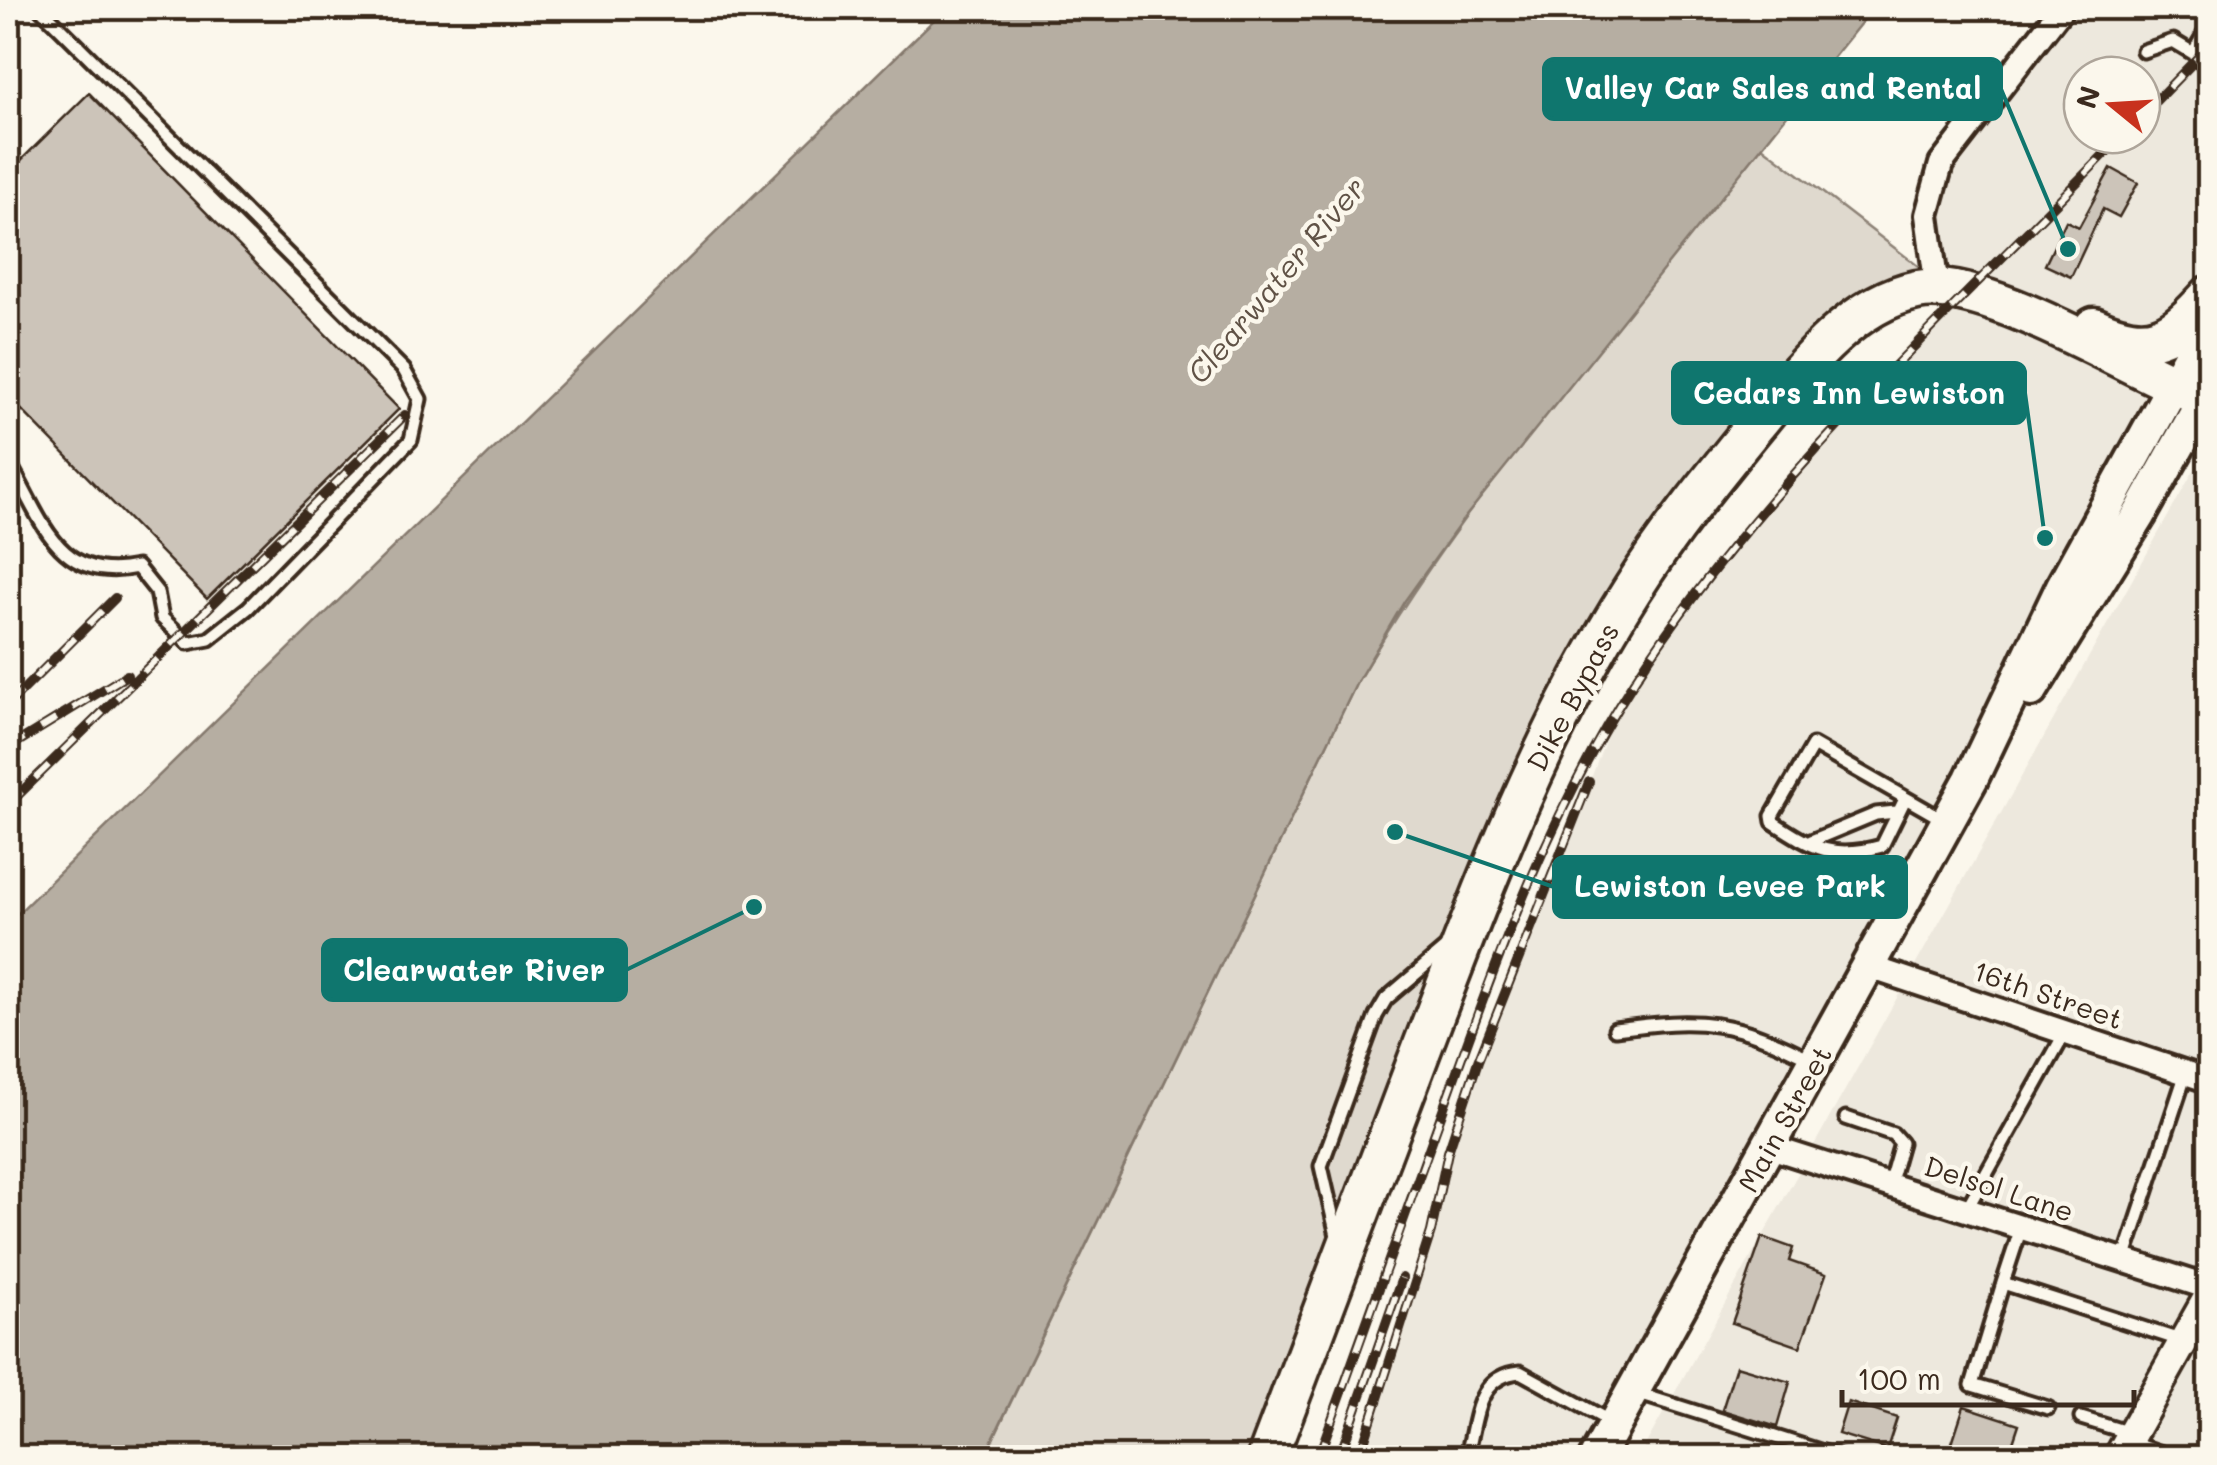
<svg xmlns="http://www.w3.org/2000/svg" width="2217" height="1465" font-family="Mali,sans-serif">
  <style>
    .built { fill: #ede8dd; fill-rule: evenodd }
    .green { fill: #dfd9ce; stroke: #8d8276; stroke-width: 2.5 }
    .water { fill: #b6aea2; stroke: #85796d; stroke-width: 2.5 }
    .building { fill: #ccc4b9; stroke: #3b2a1e; stroke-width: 2.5 }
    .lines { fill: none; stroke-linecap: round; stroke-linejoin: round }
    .service-casing { stroke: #3b2a1e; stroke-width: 19 }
    .minor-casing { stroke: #3b2a1e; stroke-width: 30 }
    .tertiary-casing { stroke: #3b2a1e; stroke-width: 35 }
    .secondary-casing { stroke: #3b2a1e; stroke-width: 40 }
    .trunk-casing { stroke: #3b2a1e; stroke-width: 45 }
    .service { stroke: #fbf7ec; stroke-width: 11 }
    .minor { stroke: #fbf7ec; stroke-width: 22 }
    .tertiary { stroke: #fbf7ec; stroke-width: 28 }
    .secondary { stroke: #fbf7ec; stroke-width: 32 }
    .trunk { stroke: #fbf7ec; stroke-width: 38 }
    .rail-casing { stroke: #3b2a1e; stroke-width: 10 }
    .rail { stroke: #fbf7ec; stroke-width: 6; stroke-dasharray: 19; stroke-linecap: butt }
    .labels { text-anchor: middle; stroke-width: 9; stroke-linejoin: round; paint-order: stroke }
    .street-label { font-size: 28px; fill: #3b2a1e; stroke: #fbf7ec }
    .water-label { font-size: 30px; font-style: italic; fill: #605246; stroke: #fbf7ec }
    .leader { fill: none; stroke: #0f766e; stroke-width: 4 }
    .callout-dot { fill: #0f766e; stroke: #fbf7ec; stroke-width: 4 }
    .callout { fill: #0f766e; stroke: #0f766e; stroke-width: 4 }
    .callout-label { font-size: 30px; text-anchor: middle; font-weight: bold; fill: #fff }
  </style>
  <rect width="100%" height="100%" fill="#fbf7ec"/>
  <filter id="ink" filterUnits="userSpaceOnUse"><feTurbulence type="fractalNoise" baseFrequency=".01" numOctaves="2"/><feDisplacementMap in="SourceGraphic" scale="20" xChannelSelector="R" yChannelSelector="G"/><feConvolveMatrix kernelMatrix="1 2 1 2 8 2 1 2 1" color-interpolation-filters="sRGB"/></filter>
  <g filter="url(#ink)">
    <path class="built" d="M 2062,8 L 2209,8 L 2209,319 L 1596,1457 L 1358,1458 L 1407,1311 L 1449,1152 L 1617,710 L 1693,597 L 1753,520 L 1971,293 L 1937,288 L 1935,180 ZM 2082,75 L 2142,75 L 2142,135 L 2082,135 Z
      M 2209,463 L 2209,1457 L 1638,1458 L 2194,470 Z"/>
    <path class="green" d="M 1762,146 L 1935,279 L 1836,336 L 1582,676 L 1267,1457 L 984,1458 L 1357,682 C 1470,489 1622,320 1762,146 Z"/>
    <path class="water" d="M 946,8 L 1873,8 L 1462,521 L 1404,602 L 1357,682 L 984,1457 L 8,1457 L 8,923 Z"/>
    <path class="building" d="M 89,93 L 399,409 L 207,599 L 8,396 L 8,173 Z
      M 2111,168 L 2138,183 L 2119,217 L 2103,209 L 2071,277 L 2045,265 L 2066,221 L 2079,227 Z
      M 1762,1237 L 1793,1248 L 1789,1261 L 1826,1274 L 1800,1347 L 1732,1323 Z
      M 1736,1366 L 1790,1382 L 1777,1427 L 1722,1410 Z
      M 1848,1402 L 1897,1418 L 1887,1449 L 1838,1434 Z
      M 1964,1406 L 2019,1424 L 2013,1442 L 2020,1444 L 2015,1458 L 1947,1458 Z"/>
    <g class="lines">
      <defs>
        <path id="service" d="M 2143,51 L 2173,41 L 2193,53 L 2210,71
          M 2193,53 L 2210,24
          M 8,461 C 42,519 57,584 137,567 L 157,592 L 162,618 L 188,643 L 209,639 L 248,608 L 411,440 L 420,399 L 404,370 L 40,8
          M 1905,799 L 1882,846 C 1833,860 1814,849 1773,822 L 1772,816 L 1813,745 L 1944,820
          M 1811,841 L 1876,814 L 1896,812
          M 1615,1029 C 1701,1017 1735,1020 1812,1060
          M 1846,1118 L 1893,1134 L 1901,1143 L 1889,1185
          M 1966,1210 L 2065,1033
          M 1338,1240 L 1321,1166 L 1376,1016 L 1386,999 L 1447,947
          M 2124,1260 L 2186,1073
          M 2003,1283 L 2021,1228
          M 1636,1393 L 1842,1458
          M 2048,1408 L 1972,1385 L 2003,1283 L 2183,1341
          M 2081,1418 L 2130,1433
          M 1466,1458 C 1477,1422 1474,1376 1520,1372 L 1611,1422"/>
        <path id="minor" d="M 1937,288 L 1927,215 L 1941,164 L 2062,8
          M 1867,966 L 2210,1081
          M 1770,1147 L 2210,1288
          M 2124,1446 L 2159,1458"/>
        <path id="tertiary" d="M 2118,1458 L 2210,1294"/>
        <path id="secondary" d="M 2031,690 L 2140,514 L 2205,398 L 2210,400
          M 1596,1458 L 1971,779 L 2063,586 L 2210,319"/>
        <path id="trunk" d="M 2094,327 C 2151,353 2171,338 2210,295
          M 1267,1458 C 1318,1324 1369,1190 1419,1056 C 1480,896 1539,736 1632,590 C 1669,531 1714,476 1758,422 C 1799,372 1849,304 1917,290 C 1986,276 2133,371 2205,398 L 2210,389"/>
      </defs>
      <use href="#service" class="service-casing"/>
      <use href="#minor" class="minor-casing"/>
      <use href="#tertiary" class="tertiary-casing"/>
      <use href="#secondary" class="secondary-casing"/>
      <use href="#trunk" class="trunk-casing"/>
      <use href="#service" class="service"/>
      <use href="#minor" class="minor"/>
      <use href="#tertiary" class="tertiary"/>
      <use href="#secondary" class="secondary"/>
      <use href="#trunk" class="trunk"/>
      <defs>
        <path id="rail" d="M 2142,115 L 2210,45
          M 8,705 L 115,598
          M 8,748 L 127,675
          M 8,805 L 405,415
          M 1318,1458 C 1362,1336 1406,1214 1449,1093 C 1500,950 1551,811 1633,683 C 1763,481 1956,308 2123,135
          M 1339,1458 L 1402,1278
          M 1359,1458 L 1431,1232 L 1448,1152 L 1478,1061 L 1589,782"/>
      </defs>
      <use href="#rail" class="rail-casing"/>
      <use href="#rail" class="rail"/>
    </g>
  </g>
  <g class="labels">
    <g class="street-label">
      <text transform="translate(1573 697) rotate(-62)" y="10">Dike Bypass</text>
      <text transform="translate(2048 995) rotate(19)" y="10">16th Street</text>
      <text transform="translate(1785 1119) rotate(-61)" y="10">Main Street</text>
      <text transform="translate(1999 1189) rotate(18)" y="10">Delsol Lane</text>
    </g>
    <g class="water-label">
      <text transform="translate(1277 281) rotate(-50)" y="10">Clearwater River</text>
    </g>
  </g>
  <path class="leader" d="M2068 249L2001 89M2045 538L2025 393M1395 832L1554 887M754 907L626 970"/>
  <g class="callout-dot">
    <circle cx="2068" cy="249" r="10"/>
    <circle cx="2045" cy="538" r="10"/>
    <circle cx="1395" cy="832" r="10"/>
    <circle cx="754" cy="907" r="10"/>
  </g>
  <g class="callout">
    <rect x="1544" y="59" width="457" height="60" rx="10"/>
    <rect x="1673" y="363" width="352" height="60" rx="10"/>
    <rect x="1554" y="857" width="352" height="60" rx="10"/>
    <rect x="323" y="940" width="303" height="60" rx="10"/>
  </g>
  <g class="callout-label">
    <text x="1773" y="99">Valley Car Sales and Rental</text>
    <text x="1849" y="404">Cedars Inn Lewiston</text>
    <text x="1730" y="897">Lewiston Levee Park</text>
    <text x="474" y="981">Clearwater River</text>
  </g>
  <rect width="2217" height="1465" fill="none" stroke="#fbf7ec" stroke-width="40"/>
  <rect x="20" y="20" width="2177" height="1425" fill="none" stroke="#3b2a1e" stroke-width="4" filter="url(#ink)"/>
  <g transform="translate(2112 105) rotate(288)"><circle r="48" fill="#fbf7ec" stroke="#aea59a" stroke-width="2.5"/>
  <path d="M0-8L18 38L0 25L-18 38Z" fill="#c8321e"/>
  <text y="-15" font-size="28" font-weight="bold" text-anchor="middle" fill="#3b2a1e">N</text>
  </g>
  <path d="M1842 1390v15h292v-15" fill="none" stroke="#3b2a1e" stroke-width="5"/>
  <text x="1857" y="1390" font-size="30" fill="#3b2a1e" stroke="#fbf7ec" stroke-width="8" paint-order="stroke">100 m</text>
</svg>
